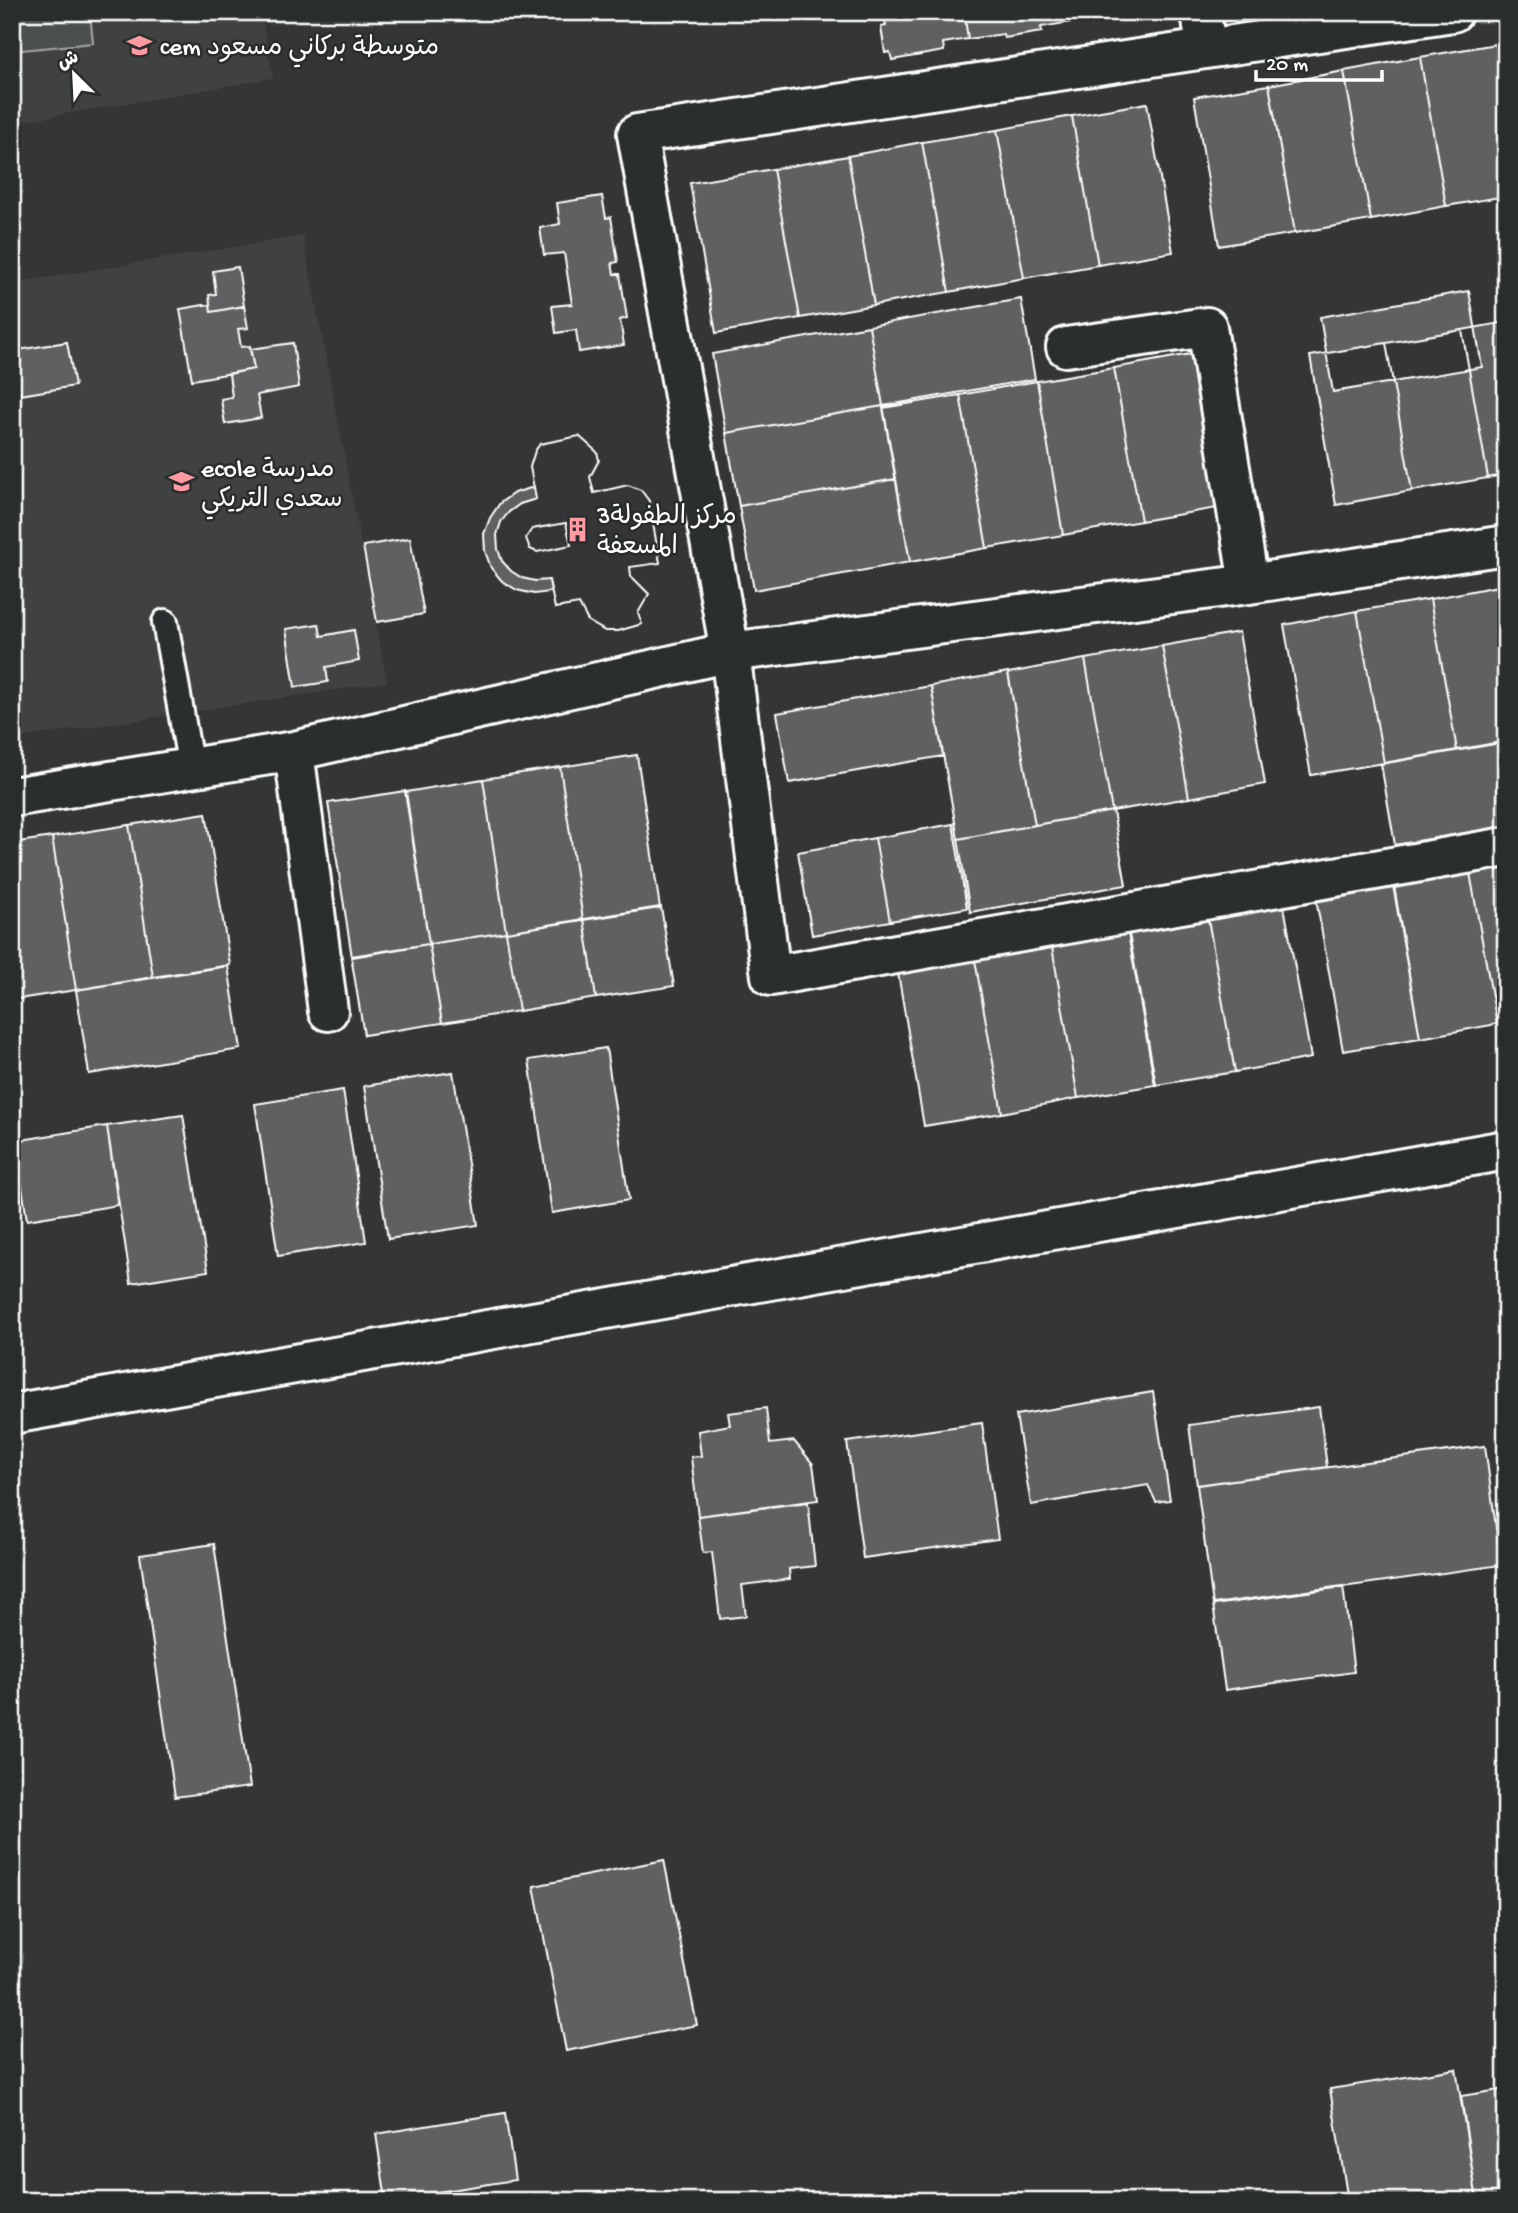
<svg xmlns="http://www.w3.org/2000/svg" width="1518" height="2213" font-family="'Gochi Hand','Playpen Sans Arabic',sans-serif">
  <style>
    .built { fill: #404243 }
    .green { fill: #4c4f50; stroke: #a6a7a8; stroke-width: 2 }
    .building { fill: #5f6162; stroke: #fff; stroke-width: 2; fill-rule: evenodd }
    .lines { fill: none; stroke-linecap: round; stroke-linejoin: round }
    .lane-casing { stroke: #fff; stroke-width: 30 }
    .street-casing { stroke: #fff; stroke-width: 44 }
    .secondary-casing { stroke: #fff; stroke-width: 44 }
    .lane { stroke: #2a2d2e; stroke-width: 24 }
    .street { stroke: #2a2d2e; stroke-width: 38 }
    .secondary { stroke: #2a2d2e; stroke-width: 38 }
    .labels { text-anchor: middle; stroke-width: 5; stroke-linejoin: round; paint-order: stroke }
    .poi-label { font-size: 26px; fill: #fff; stroke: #2a2d2e; text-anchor: start }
  </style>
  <rect width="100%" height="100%" fill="#333536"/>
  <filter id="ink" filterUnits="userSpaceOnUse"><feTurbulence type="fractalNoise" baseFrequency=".0143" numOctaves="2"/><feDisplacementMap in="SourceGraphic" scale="14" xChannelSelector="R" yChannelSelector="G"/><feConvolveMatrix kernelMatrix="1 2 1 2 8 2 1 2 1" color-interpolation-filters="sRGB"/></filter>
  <g filter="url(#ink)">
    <path class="built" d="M 12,12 L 261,12 L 273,78 L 12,123 Z
      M 303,236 L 387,682 L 12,739 L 12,283 Z"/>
    <path class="green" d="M 12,12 L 90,12 L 93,43 L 12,51 Z"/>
    <path class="building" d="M 884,12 L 964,12 L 968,39 L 943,43 L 944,51 L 892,60 L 890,52 L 885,53 L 881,27 L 886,26 Z
      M 964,12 L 1075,12 L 1077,21 L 1041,27 L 1042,32 L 1004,38 L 1003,34 L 968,39 Z
      M 1075,12 L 1132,12 L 1077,21 Z
      M 1496,44 L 1506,102 L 1506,196 L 1446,206 L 1420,57 Z
      M 1420,57 L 1446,206 L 1371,220 L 1344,71 Z
      M 1344,71 L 1371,220 L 1295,233 L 1269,85 Z
      M 1269,85 L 1295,233 L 1219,246 L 1194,97 Z
      M 1147,103 L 1173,252 L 1098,265 L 1072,116 Z
      M 1072,116 L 1098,265 L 1024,278 L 997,130 Z
      M 997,130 L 1024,278 L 949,292 L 922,142 Z
      M 922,142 L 949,292 L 874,305 L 848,156 Z
      M 848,156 L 874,305 L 800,318 L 773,169 Z
      M 773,169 L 800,318 L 716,333 L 690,183 Z
      M 602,196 L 606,218 L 611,217 L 618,262 L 612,263 L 614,274 L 620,274 L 627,318 L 620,320 L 624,345 L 579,352 L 576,330 L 556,333 L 552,306 L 572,304 L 564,253 L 544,255 L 540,228 L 560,224 L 557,203 Z
      M 238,267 L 244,306 L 211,312 L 209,295 L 216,294 L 213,271 Z
      M 1469,291 L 1482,367 L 1333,392 L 1320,317 Z
      M 1021,299 L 1035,379 L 883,406 L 869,326 Z
      M 210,304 L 211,312 L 244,306 L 248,328 L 238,329 L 241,347 L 250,346 L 254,369 L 192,380 L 180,309 Z
      M 1506,322 L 1506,474 L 1488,478 L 1462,330 Z
      M 869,326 L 883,406 L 726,433 L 712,354 Z
      M 1462,330 L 1488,478 L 1412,491 L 1386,343 Z
      M 67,342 L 75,386 L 20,395 L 12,351 Z
      M 293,343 L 299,387 L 257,395 L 261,418 L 225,424 L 221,399 L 232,397 L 229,374 L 254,369 L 250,349 Z
      M 1386,343 L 1412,491 L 1336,505 L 1310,356 Z
      M 1191,354 L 1217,508 L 1141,521 L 1114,368 Z
      M 1114,368 L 1141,521 L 1063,535 L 1037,381 Z
      M 1037,381 L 1063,535 L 987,548 L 960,395 Z
      M 960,395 L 987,548 L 910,562 L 883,408 Z
      M 883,406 L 896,479 L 739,506 L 726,433 Z
      M 579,436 L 597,452 L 599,460 L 590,477 L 594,493 L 628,485 L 641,490 L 649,501 L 660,563 L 630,567 L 631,576 L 649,594 L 638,613 L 642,624 L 618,631 L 605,631 L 588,621 L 579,604 L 555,608 L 549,580 L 535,581 L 522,578 L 511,571 L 502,561 L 498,549 L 497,535 L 501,522 L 509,512 L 520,504 L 536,499 L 530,467 L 535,451 L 540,444 ZM 566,523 L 571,545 L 537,552 L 530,549 L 526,538 L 532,529 Z
      M 579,436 L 597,452 L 599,460 L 590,477 L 594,493 L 628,485 L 641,490 L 649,501 L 660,563 L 630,567 L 631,576 L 649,594 L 638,613 L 642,624 L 618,631 L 605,631 L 588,621 L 579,604 L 555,608 L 549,580 L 535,581 L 522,578 L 511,571 L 502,561 L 498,549 L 497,535 L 501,522 L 509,512 L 520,504 L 536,499 L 530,467 L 535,451 L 540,444 Z
      M 896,479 L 910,562 L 754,590 L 739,506 Z
      M 534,487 L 536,499 L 520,504 L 509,512 L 501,522 L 497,535 L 498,549 L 502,561 L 511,571 L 522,578 L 535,581 L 549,580 L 551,592 L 534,594 L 517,590 L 502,581 L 491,568 L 485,551 L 484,534 L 490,518 L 500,503 L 514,493 Z
      M 566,523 L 571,545 L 537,552 L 530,549 L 526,538 L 532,529 Z
      M 410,538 L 424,614 L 377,622 L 363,546 Z
      M 1503,585 L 1506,602 L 1506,741 L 1457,750 L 1430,599 Z
      M 1430,599 L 1457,750 L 1384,763 L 1357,611 Z
      M 1357,611 L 1384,763 L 1311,775 L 1284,625 Z
      M 319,624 L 321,636 L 354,630 L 359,661 L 326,667 L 328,682 L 295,687 L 286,629 Z
      M 1239,632 L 1265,784 L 1189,798 L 1162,646 Z
      M 1162,646 L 1189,798 L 1112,811 L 1085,659 Z
      M 1085,659 L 1112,811 L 1035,825 L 1008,673 Z
      M 1008,672 L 1035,825 L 958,839 L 931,686 Z
      M 931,686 L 943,756 L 789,783 L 777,713 Z
      M 1506,742 L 1506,826 L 1395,845 L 1381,764 Z
      M 637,755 L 660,908 L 583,920 L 560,767 Z
      M 560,767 L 583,920 L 506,932 L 483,779 Z
      M 483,779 L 506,932 L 429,944 L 406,792 Z
      M 405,791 L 429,944 L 352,957 L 328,803 Z
      M 1113,811 L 1126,885 L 970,912 L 958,839 Z
      M 206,813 L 230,965 L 153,977 L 129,825 Z
      M 953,824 L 967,908 L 890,921 L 875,838 Z
      M 129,825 L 153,977 L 76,990 L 52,837 Z
      M 52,837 L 76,990 L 12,1000 L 12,843 Z
      M 875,838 L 890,921 L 812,935 L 798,852 Z
      M 1506,866 L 1506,1023 L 1497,1024 L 1470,873 Z
      M 1470,873 L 1497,1024 L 1420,1038 L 1394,886 Z
      M 1393,885 L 1420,1038 L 1343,1051 L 1316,899 Z
      M 1284,906 L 1311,1058 L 1235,1072 L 1208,919 Z
      M 661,907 L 674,986 L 596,998 L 584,919 Z
      M 584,919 L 596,998 L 519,1011 L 506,932 Z
      M 1208,919 L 1235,1072 L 1156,1085 L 1129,934 Z
      M 506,932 L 519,1011 L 442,1023 L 429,944 Z
      M 1128,933 L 1155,1085 L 1078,1098 L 1052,947 Z
      M 429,944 L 442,1023 L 364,1035 L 351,956 Z
      M 1052,947 L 1078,1098 L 1002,1113 L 975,960 Z
      M 975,960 L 1002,1113 L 924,1126 L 898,973 Z
      M 228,966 L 241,1049 L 89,1074 L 76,990 Z
      M 606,1048 L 629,1200 L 552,1213 L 529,1060 Z
      M 453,1072 L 478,1225 L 388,1239 L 364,1086 Z
      M 343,1090 L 366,1242 L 278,1256 L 255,1104 Z
      M 183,1115 L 208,1271 L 131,1283 L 107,1126 Z
      M 107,1126 L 118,1205 L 27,1220 L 15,1141 Z
      M 1153,1392 L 1170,1500 L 1156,1502 L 1148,1485 L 1031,1505 L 1016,1415 Z
      M 1319,1407 L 1327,1467 L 1197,1485 L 1189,1425 Z
      M 766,1408 L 770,1444 L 794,1441 L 813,1464 L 818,1500 L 698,1516 L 691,1457 L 701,1456 L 698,1431 L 730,1425 L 728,1413 Z
      M 982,1423 L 998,1539 L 863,1558 L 847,1442 Z
      M 1485,1446 L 1501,1565 L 1213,1605 L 1197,1485 Z
      M 808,1502 L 815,1566 L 789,1569 L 790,1579 L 742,1585 L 746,1616 L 720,1619 L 712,1552 L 703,1553 L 698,1516 Z
      M 214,1544 L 250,1787 L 175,1797 L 140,1555 Z
      M 1343,1586 L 1354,1672 L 1225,1690 L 1213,1604 Z
      M 664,1860 L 697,2025 L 566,2051 L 534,1886 Z
      M 1456,2069 L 1477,2201 L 1348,2201 L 1330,2089 Z
      M 1506,2089 L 1506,2201 L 1477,2201 L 1461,2096 Z
      M 505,2113 L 515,2180 L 386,2200 L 376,2134 Z"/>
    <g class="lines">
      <defs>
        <path id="lane" d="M 165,622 L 191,768"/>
        <path id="street" d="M 1201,12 L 1206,49
          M 1453,12 L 637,134 L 730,652 L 1249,584 L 1506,545
          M 1066,347 L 1207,327 L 1249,584
          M 294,751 L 328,1011
          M 12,797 L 294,751 L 730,652 L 771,976 L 1506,847"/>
        <path id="secondary" d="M 12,1414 L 1506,1150"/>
      </defs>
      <use href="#lane" class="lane-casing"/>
      <use href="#street" class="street-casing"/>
      <use href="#secondary" class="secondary-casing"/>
      <use href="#lane" class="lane"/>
      <use href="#street" class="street"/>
      <use href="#secondary" class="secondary"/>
    </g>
  </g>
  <defs>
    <symbol id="school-bare" viewBox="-9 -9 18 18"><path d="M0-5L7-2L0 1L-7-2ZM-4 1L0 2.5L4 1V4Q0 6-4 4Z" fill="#ff9aa2" stroke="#2a2d2e" stroke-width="2.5" paint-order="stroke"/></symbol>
    <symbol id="building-bare" viewBox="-9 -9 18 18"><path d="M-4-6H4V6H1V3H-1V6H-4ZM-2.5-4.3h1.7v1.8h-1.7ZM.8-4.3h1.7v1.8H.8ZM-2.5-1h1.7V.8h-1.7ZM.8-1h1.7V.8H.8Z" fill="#ff9aa2" stroke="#2a2d2e" stroke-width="2.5" paint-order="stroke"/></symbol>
  </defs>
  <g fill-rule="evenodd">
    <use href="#school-bare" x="122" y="28" width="35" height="35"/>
    <use href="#school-bare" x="164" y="464" width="35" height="35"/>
    <use href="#building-bare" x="560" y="512" width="35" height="35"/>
  </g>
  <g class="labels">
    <g class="poi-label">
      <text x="160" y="54">cem متوسطة بركاني مسعود</text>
      <text x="201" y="476">ecole مدرسة<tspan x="201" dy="30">سعدي التريكي</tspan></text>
      <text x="597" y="523">3مركز الطفولة<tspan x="597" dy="30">المسعفة</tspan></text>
    </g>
  </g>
  <rect width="1518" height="2213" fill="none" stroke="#2a2d2e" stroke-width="42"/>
  <rect x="21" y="21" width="1476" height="2171" fill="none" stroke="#fff" stroke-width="2.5" filter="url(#ink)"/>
  <g transform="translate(74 74) rotate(336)" stroke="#2a2d2e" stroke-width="5" paint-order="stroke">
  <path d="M0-5L12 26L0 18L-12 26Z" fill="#ffffff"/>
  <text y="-10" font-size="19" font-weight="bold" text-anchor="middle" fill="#ffffff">ش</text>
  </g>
  <path d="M1256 70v10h126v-10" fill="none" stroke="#ffffff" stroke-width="3.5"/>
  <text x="1266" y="70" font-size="21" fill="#ffffff" stroke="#2a2d2e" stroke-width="5" paint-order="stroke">20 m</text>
</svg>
